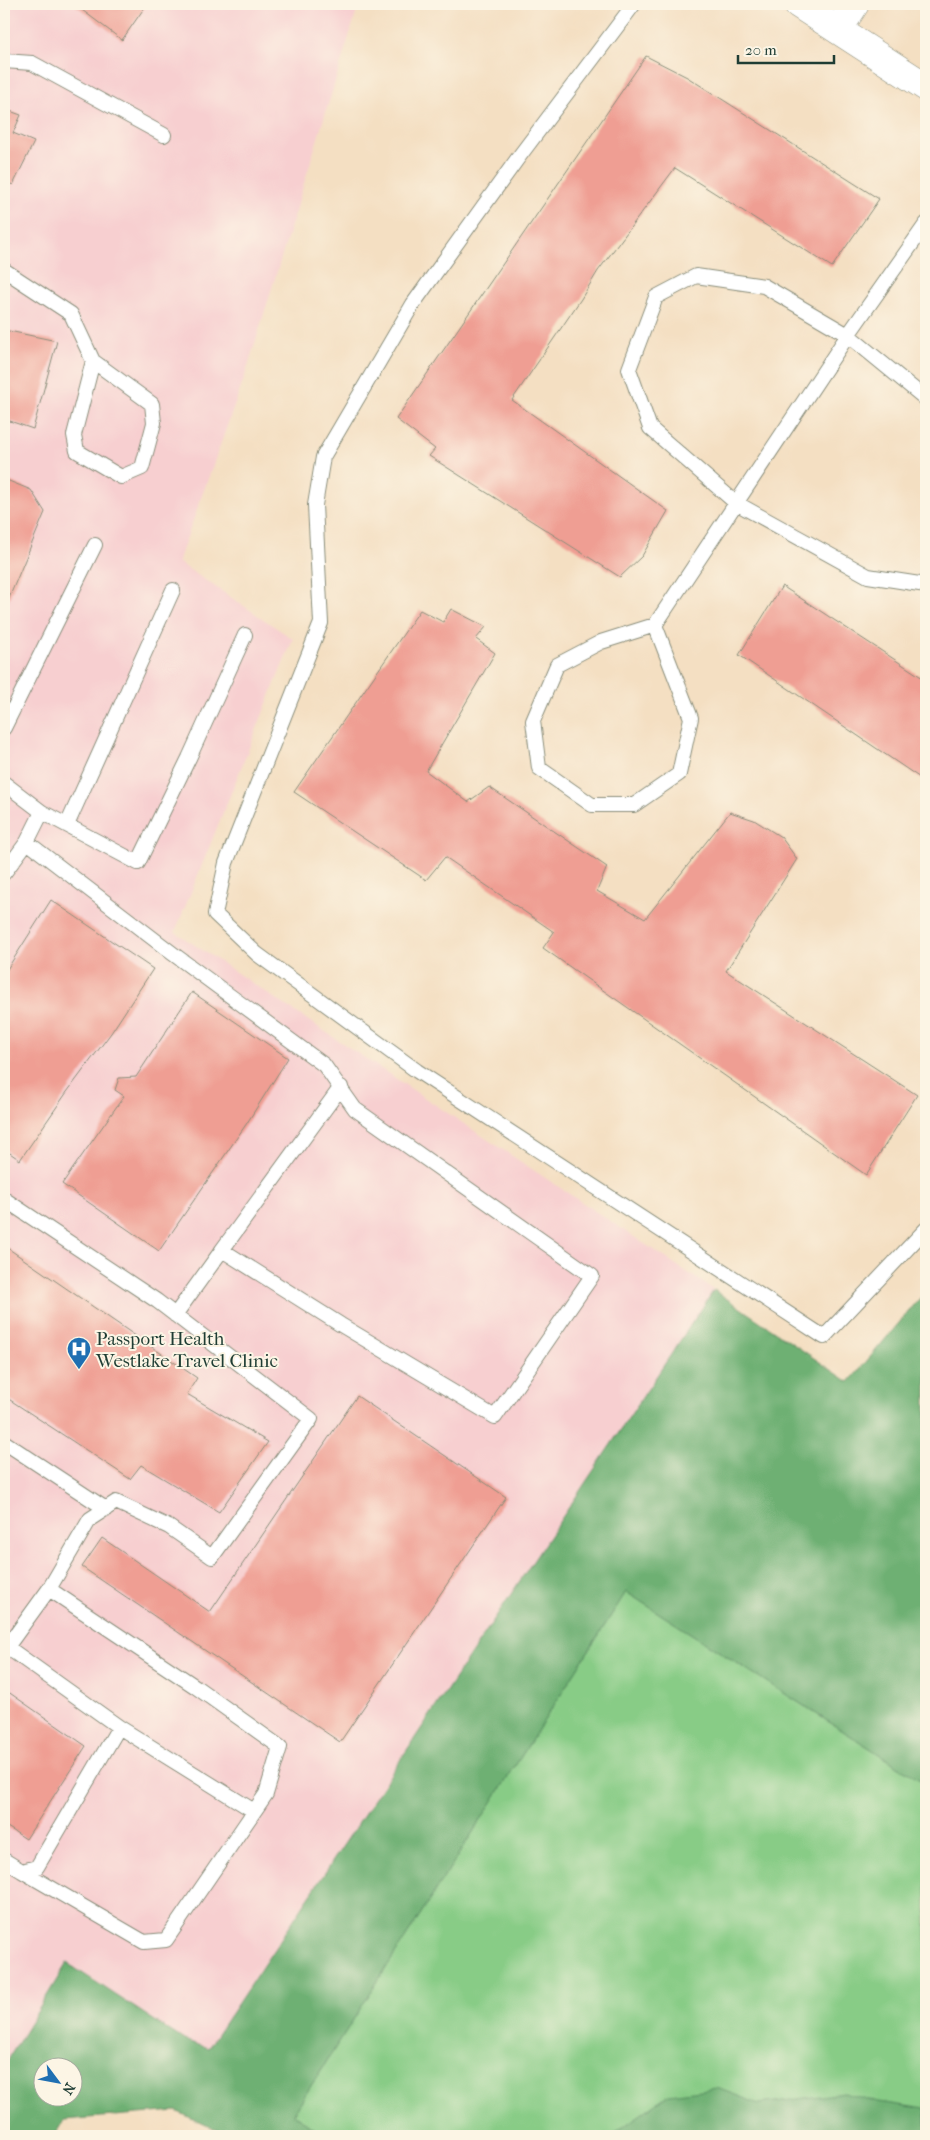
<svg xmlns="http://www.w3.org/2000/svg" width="930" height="2140" font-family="'IM FELL French Canon',serif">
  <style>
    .built { fill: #f7cfd0 }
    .green { fill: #88cc86; stroke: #54845d }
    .forest { fill: #6eb073; stroke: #467654; fill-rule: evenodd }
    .building { fill: #ef9e93 }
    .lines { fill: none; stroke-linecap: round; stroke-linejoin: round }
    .lane-casing { stroke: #8a8e7b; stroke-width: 16 }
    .street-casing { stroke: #8a8e7b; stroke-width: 29 }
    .lane { stroke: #fff; stroke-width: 14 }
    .street { stroke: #fff; stroke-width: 28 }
    .labels { text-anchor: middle; stroke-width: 4; stroke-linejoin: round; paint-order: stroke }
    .poi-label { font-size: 19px; fill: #1f3d34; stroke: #fcf5e5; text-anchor: start }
  </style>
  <rect width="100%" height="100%" fill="#fcf5e5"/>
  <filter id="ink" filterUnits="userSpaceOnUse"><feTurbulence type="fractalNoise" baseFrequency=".02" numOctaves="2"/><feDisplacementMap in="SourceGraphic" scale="10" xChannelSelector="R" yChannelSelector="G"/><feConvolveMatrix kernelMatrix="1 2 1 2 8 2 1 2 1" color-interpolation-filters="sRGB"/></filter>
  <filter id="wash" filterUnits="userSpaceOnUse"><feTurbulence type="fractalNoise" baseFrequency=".0096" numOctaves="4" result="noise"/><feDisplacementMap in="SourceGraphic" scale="20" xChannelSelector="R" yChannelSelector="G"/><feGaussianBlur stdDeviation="1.12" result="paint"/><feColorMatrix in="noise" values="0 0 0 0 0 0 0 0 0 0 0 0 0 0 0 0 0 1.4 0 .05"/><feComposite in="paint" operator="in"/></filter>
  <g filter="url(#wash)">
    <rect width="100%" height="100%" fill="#f4dfc2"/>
    <path class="built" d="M 4,4 L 359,4 L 244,379 L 178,562 L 293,639 L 175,932 L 714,1290 L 208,2048 L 185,2041 L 67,1963 L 4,2066 Z"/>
    <path class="green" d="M 626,1592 L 926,1784 L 926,2136 L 327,2136 L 293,2114 Z"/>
    <path class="forest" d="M 714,1290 L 849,1382 L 926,1291 L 926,1784 L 626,1592 L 293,2114 L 327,2136 L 230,2136 L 176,2111 L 64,2120 L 54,2136 L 4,2136 L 4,2066 L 67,1963 L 184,2040 L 208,2048 ZM 42,2068 L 72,2068 L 72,2098 L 42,2098 Z
      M 717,2088 L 759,2104 L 844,2093 L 878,2102 L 926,2109 L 926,2136 L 613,2136 L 623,2127 L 669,2094 Z"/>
    <g id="blocks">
      <path class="building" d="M 74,4 L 147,4 L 122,40 Z
        M 646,56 L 687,77 L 879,199 L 832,267 L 675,168 L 598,271 L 581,299 L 512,400 L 668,511 L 642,556 L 620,577 L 429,456 L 435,449 L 396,419 Z
        M 7,110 L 21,115 L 13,133 L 34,142 L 13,185 L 4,181 L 4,115 Z
        M 4,330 L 57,341 L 33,429 L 4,419 Z
        M 4,479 L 31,490 L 45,512 L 4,610 Z
        M 782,586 L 926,680 L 926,782 L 739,655 Z
        M 451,609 L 486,627 L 476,639 L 495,653 L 426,771 L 468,802 L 489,787 L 607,867 L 597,891 L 645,919 L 730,812 L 754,820 L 781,837 L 797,859 L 726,971 L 917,1095 L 866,1175 L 543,948 L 554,932 L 445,857 L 426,880 L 294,792 L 420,610 L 443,622 Z
        M 51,900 L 153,969 L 111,1033 L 67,1092 L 20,1160 L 4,1149 L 4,974 Z
        M 192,992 L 288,1058 L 247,1123 L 159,1251 L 62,1184 L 124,1096 L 115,1090 L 119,1078 L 136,1077 Z
        M 6,1247 L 197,1378 L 187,1394 L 268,1442 L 219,1512 L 141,1465 L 130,1479 L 4,1396 L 4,1251 Z
        M 357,1396 L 506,1497 L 340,1742 L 82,1567 L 102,1538 L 210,1612 Z
        M 4,1689 L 86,1746 L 26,1839 L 4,1825 Z"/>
    </g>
  </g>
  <g filter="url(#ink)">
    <use href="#blocks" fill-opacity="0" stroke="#8a8e7b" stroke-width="1"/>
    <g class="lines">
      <defs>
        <path id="lane" d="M 634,4 L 518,158 L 413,304 L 323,457 L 315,505 L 321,623 L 226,863 L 215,914 L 257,954 L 417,1071 L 824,1337 L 926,1229
          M 4,61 L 32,63 L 164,135
          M 4,270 L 71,314 L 93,361 L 152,404 L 154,423 L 142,468 L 121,477 L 77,451 L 74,435 L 93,361
          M 926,399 L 848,335 L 764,286 L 696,276 L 656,297 L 629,369 L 650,428 L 736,503 L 868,576 L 926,585
          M 655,625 L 691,718 L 679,774 L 634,805 L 592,805 L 539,768 L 533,721 L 557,665 L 601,642 L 655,625 L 848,335 L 926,224
          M 4,728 L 95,545
          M 4,783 L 42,812 L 27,842 L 4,873
          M 42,812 L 138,863 L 189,758 L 245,635
          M 67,825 L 173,590
          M 27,842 L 172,953 L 324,1065 L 355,1109 L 592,1276 L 495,1417 L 341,1325 L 222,1250 L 175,1315
          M 4,1199 L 157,1301 L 311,1419 L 212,1557 L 169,1527 L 116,1502 L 90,1519 L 49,1589 L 7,1647 L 119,1727 L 37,1867 L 22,1871 L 4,1860
          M 222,1250 L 341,1087
          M 4,1442 L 106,1509
          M 119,1727 L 254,1811
          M 22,1871 L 144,1942 L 166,1940 L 266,1794 L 280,1747 L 196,1687 L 49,1589"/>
        <path id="street" d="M 798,4 L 926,87
          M 838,30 L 855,4"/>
      </defs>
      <use href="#lane" class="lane-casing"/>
      <use href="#street" class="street-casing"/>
      <use href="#lane" class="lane"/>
      <use href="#street" class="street"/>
    </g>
  </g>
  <defs>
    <symbol id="hospital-pin" viewBox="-11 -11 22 30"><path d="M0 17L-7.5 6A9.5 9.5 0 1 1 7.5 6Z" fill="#1f6fb2" stroke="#fcf5e5"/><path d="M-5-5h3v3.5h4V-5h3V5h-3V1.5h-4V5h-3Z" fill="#fff"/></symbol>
  </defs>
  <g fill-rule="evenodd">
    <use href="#hospital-pin" x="65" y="1335" width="28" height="38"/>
  </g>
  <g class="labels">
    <g class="poi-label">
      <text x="96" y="1345">Passport Health<tspan x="96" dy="22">Westlake Travel Clinic</tspan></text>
    </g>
  </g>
  <rect width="930" height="2140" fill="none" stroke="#fcf5e5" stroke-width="20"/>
  <g transform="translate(58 2082) rotate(122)"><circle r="24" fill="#fcf5e5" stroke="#a4ab9e"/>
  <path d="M0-4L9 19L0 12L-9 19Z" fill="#1f6fb2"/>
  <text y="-8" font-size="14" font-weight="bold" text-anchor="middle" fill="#1f3d34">N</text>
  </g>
  <path d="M738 55v8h96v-8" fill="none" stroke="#1f3d34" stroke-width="2.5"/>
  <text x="745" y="55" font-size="15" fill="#1f3d34" stroke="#fcf5e5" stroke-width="4" paint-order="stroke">20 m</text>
</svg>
